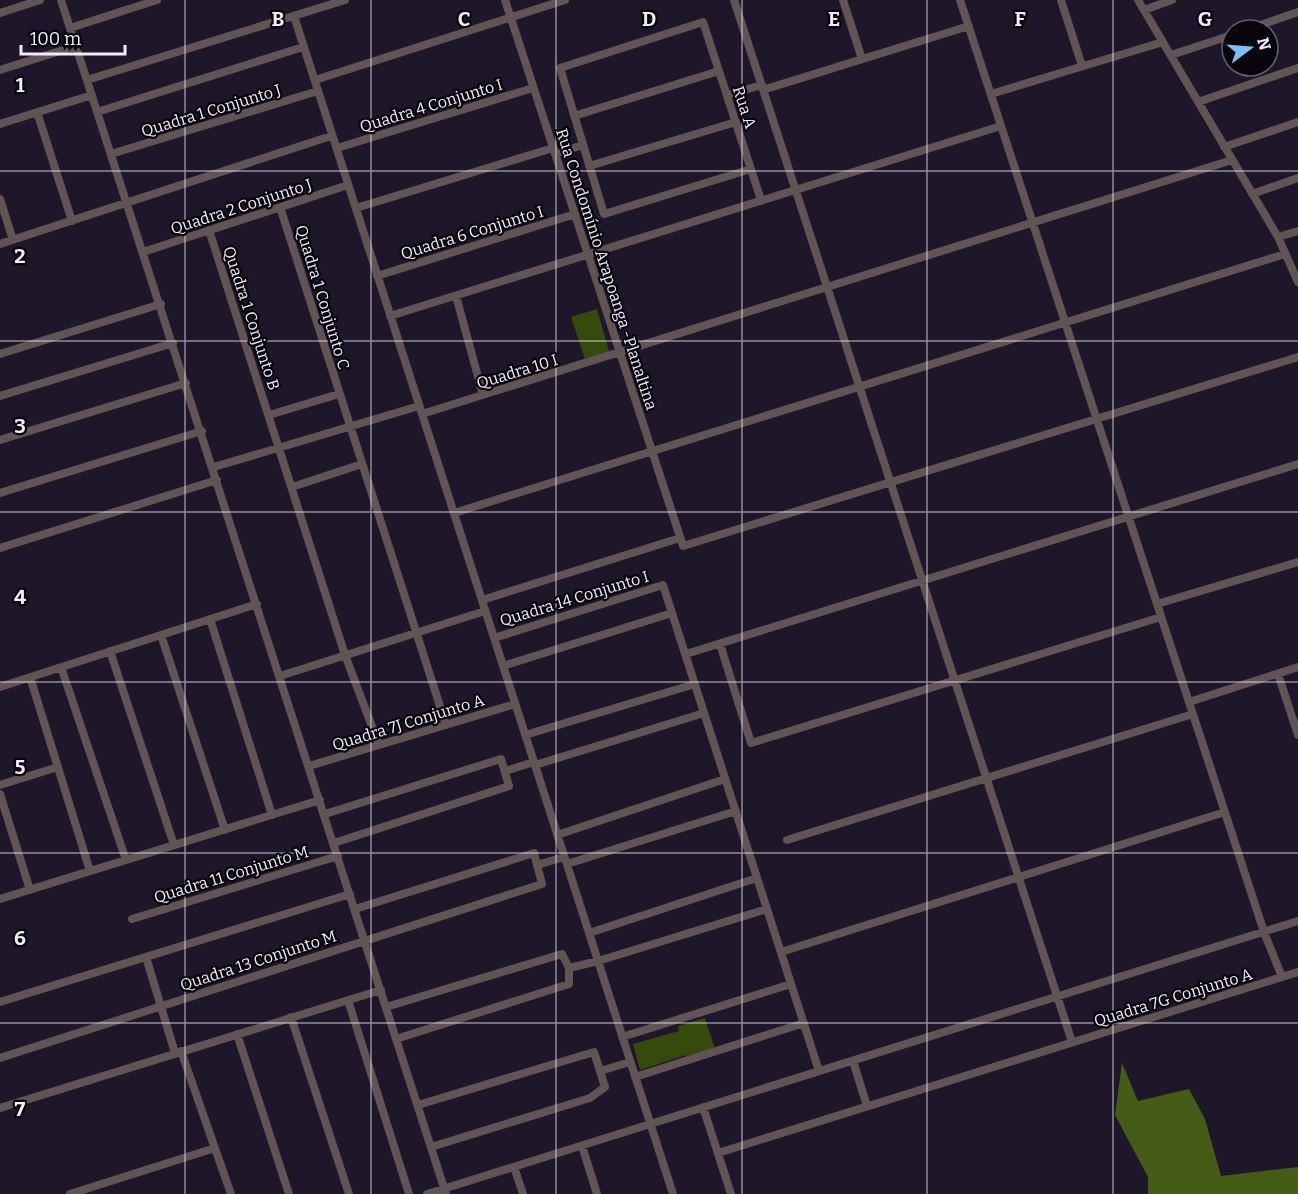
<svg xmlns="http://www.w3.org/2000/svg" width="1298" height="1194" font-family="Bitter,serif">
  <style>
    .green { fill: #364a0c }
    .forest { fill: #445c16 }
    .lines { fill: none; stroke-linecap: round; stroke-linejoin: round }
    .minor { stroke: #605454; stroke-width: 8 }
    .grid { fill: none; stroke: #f0ecf9; stroke-width: 1.5; stroke-opacity: 0.55 }
    .labels { text-anchor: middle; stroke-width: 4.5; stroke-linejoin: round; paint-order: stroke }
    .street-label { font-size: 16px; fill: #f0ecf9; stroke: #07050b }
    .grid-label { font-size: 20px; text-anchor: middle; font-weight: bold; fill: #f0ecf9; stroke: #07050b; stroke-width: 4.5; stroke-linejoin: round; paint-order: stroke }
  </style>
  <rect width="100%" height="100%" fill="#1d1729"/>
  <path class="green" d="M 597,309 L 609,351 L 585,359 L 571,317 Z
    M 705,1018 L 715,1049 L 687,1058 L 686,1055 L 640,1070 L 633,1044 L 679,1031 L 678,1026 Z"/>
  <path class="forest" d="M 1122,1063 L 1138,1101 L 1189,1089 L 1205,1119 L 1221,1176 L 1298,1167 L 1298,1194 L 1148,1194 L 1148,1177 L 1115,1115 Z"/>
  <g class="lines">
    <path class="minor" d="M 61,0 L 446,1194
      M 505,0 L 683,546 L 1298,357
      M 734,0 L 1072,1042
      M 843,0 L 862,59
      M 960,0 L 1264,932 L 1282,977
      M 1061,0 L 1082,66
      M 1138,0 L 1278,237 L 1298,282
      M 1144,10 L 1172,0
      M 0,13 L 40,0
      M 294,16 L 673,1194
      M 70,28 L 157,0
      M 1246,30 L 1298,12
      M 1171,55 L 1232,35
      M 0,70 L 76,46
      M 87,80 L 345,0
      M 315,80 L 565,0
      M 763,90 L 969,26
      M 991,94 L 1163,42
      M 727,95 L 762,85
      M 1198,102 L 1298,68
      M 37,112 L 72,221
      M 97,112 L 303,47
      M 574,116 L 719,71
      M 0,124 L 92,95
      M 1224,147 L 1298,122
      M 337,148 L 533,88
      M 111,154 L 318,91
      M 555,154 L 583,145
      M 589,166 L 736,122
      M 751,169 L 604,214 L 560,68 L 703,22 L 761,200
      M 1252,194 L 1298,178
      M 0,199 L 13,240
      M 280,207 L 446,725
      M 356,208 L 553,148
      M 209,230 L 345,655 L 379,745
      M 1278,237 L 1298,231
      M 0,244 L 331,136
      M 143,252 L 348,185
      M 377,276 L 575,214
      M 456,296 L 483,395
      M 390,316 L 1001,126
      M 0,354 L 161,304
      M 0,396 L 173,343
      M 422,414 L 1232,160
      M 269,415 L 339,394
      M 0,440 L 186,383
      M 214,467 L 419,406
      M 292,487 L 362,464
      M 0,493 L 202,431
      M 454,513 L 1285,254
      M 0,548 L 217,480
      M 482,600 L 680,538
      M 1157,604 L 1298,562
      M 210,619 L 272,815
      M 161,635 L 225,830
      M 494,638 L 663,585 L 819,1071
      M 720,644 L 751,743 L 1161,617
      M 110,651 L 174,845
      M 686,654 L 1298,464
      M 503,666 L 672,613
      M 61,667 L 126,860
      M 1278,674 L 1298,735
      M 280,676 L 485,611
      M 30,677 L 90,871
      M 0,687 L 257,604
      M 1189,702 L 1298,667
      M 525,735 L 695,684
      M 535,765 L 704,713
      M 309,766 L 515,704
      M 505,771 L 534,762
      M 0,785 L 58,767
      M 0,794 L 30,890
      M 325,814 L 501,759 L 509,786 L 334,843
      M 557,835 L 725,779
      M 787,840 L 1193,714
      M 567,864 L 736,811
      M 537,865 L 564,857
      M 0,899 L 320,800
      M 132,919 L 338,856
      M 589,933 L 757,878
      M 781,952 L 1225,812
      M 146,957 L 175,1053
      M 569,968 L 598,961 L 767,909
      M 348,1000 L 409,1194
      M 0,1002 L 350,894
      M 386,1007 L 562,954 L 569,968 L 569,984 L 396,1039
      M 291,1017 L 349,1194
      M 237,1034 L 289,1194
      M 622,1037 L 791,984
      M 181,1051 L 231,1194
      M 0,1058 L 542,884 L 534,853 L 355,909
      M 853,1061 L 867,1106
      M 600,1071 L 630,1062
      M 635,1077 L 804,1023
      M 418,1105 L 594,1052 L 605,1087 L 590,1098 L 431,1147
      M 703,1107 L 731,1194
      M 0,1108 L 381,990
      M 582,1146 L 597,1194
      M 718,1153 L 1298,972
      M 514,1167 L 523,1194
      M 70,1194 L 215,1148
      M 427,1194 L 1298,921"/>
  </g>
  <path class="grid" d="M 185,0 L 185,1194M 371,0 L 371,1194M 556,0 L 556,1194M 742,0 L 742,1194M 927,0 L 927,1194M 1113,0 L 1113,1194M 0,171 L 1298,171M 0,341 L 1298,341M 0,512 L 1298,512M 0,682 L 1298,682M 0,853 L 1298,853M 0,1023 L 1298,1023"/>
  <g class="labels">
    <g class="street-label">
      <text transform="translate(431 105) rotate(-17)" y="6">Quadra 4 Conjunto I</text>
      <text transform="translate(745 107) rotate(72)" y="6">Rua A</text>
      <text transform="translate(211 110) rotate(-17)" y="6">Quadra 1 Conjunto J</text>
      <text transform="translate(241 206) rotate(-18)" y="6">Quadra 2 Conjunto J</text>
      <text transform="translate(472 232) rotate(-17)" y="6">Quadra 6 Conjunto I</text>
      <text transform="translate(607 269) rotate(72)" y="6">Rua Condomínio Arapoanga -Planaltina</text>
      <text transform="translate(323 297) rotate(73)" y="6">Quadra 1 Conjunto C</text>
      <text transform="translate(252 318) rotate(72)" y="6">Quadra 1 Conjunto B</text>
      <text transform="translate(517 371) rotate(-17)" y="6">Quadra 10 I</text>
      <text transform="translate(574 598) rotate(-17)" y="6">Quadra 14 Conjunto I</text>
      <text transform="translate(408 722) rotate(-17)" y="6">Quadra 7J Conjunto A</text>
      <text transform="translate(231 874) rotate(-17)" y="6">Quadra 11 Conjunto M</text>
      <text transform="translate(258 960) rotate(-18)" y="6">Quadra 13 Conjunto M</text>
      <text transform="translate(1173 997) rotate(-17)" y="6">Quadra 7G Conjunto A</text>
    </g>
  </g>
  <g class="grid-label">
    <text x="278" y="26">B</text>
    <text x="464" y="26">C</text>
    <text x="649" y="26">D</text>
    <text x="834" y="26">E</text>
    <text x="1020" y="26">F</text>
    <text x="1205" y="26">G</text>
    <text x="20" y="92">1</text>
    <text x="20" y="263">2</text>
    <text x="20" y="433">3</text>
    <text x="20" y="604">4</text>
    <text x="20" y="774">5</text>
    <text x="20" y="945">6</text>
    <text x="20" y="1116">7</text>
  </g>
  <g transform="translate(1250 48) rotate(74)"><circle r="28" fill="#07050b" stroke="#64616a" stroke-width="1.5"/>
  <path d="M0-4.5L10 22L0 15L-10 22Z" fill="#7abff8"/>
  <text y="-9" font-size="16" font-weight="bold" text-anchor="middle" fill="#f0ecf9">N</text>
  </g>
  <path d="M21 45v9h104v-9" fill="none" stroke="#f0ecf9" stroke-width="3"/>
  <text x="30" y="45" font-size="18" fill="#f0ecf9" stroke="#07050b" stroke-width="4.5" paint-order="stroke">100 m</text>
</svg>
